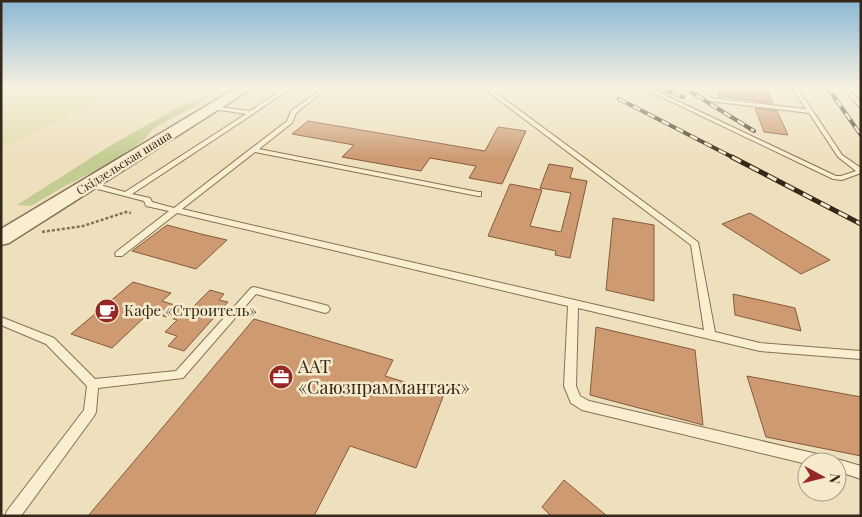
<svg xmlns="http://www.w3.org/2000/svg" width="862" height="517" font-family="'Playfair Display',serif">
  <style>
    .farmland { fill: #e4dcaa }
    .green { fill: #c3cc91 }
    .building { fill: #cd9a72; stroke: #855a3c }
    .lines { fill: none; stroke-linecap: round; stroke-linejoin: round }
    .service-casing { stroke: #867056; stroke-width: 2 }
    .tertiary-casing { stroke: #867056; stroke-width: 3 }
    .path { stroke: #867056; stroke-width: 2.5; stroke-dasharray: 3 2; stroke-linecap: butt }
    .service { fill: #f9eed0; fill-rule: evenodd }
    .tertiary { fill: #f9eed0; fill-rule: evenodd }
    .rail-far1-casing { stroke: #35281b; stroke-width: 4 }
    .rail-casing { stroke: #35281b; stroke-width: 5 }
    .rail-far1 { stroke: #f5eacc; stroke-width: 2.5; stroke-dasharray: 8; stroke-linecap: butt }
    .rail { stroke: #f5eacc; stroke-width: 3; stroke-dasharray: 10; stroke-linecap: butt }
    .labels { text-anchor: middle; stroke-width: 5; stroke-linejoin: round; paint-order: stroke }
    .far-street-label { font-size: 12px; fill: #35281b; stroke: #f5eacc }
    .poi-label { font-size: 15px; fill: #35281b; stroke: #f5eacc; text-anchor: start }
    .near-poi-label { font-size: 18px; fill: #35281b; stroke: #f5eacc; text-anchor: start }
  </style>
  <rect width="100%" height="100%" fill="#eee0bd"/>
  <path class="farmland" d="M 1,87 L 128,87 L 1,148 Z"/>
  <path class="green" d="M 206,96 L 209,98 L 154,128 L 143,141 L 107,165 L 63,187 L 31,206 L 17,205 L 113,144 L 179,107 Z"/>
  <path class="building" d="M 719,87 L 766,87 L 773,103 L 718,96 Z
    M 755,108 L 777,111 L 788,135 L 764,132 Z
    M 308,121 L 485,151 L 498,127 L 526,131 L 502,184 L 469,178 L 476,166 L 430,158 L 421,171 L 342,157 L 354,145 L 292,134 Z
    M 549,164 L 573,168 L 570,178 L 587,181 L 570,258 L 555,255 L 556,251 L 488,236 L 510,184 L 542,190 L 530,226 L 561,232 L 571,193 L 540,188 Z
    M 750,213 L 830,260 L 801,274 L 722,224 Z
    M 613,218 L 654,225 L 654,301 L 606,290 Z
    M 167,225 L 201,234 L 227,240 L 196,269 L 132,251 Z
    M 133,282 L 171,293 L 162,301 L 190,310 L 210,290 L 224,294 L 219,300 L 228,302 L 184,351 L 168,346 L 177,336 L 165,332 L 177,320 L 150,312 L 112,348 L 71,334 Z
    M 733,294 L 795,308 L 801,331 L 735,315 Z
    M 254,319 L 393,360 L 385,376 L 444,394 L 416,468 L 350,446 L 314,516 L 88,516 Z
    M 596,327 L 695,350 L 703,425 L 590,395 Z
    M 747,376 L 861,397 L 861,456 L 766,437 Z
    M 564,480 L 607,516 L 551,516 L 542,507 Z"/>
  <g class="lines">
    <defs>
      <path id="service" d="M 286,87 L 292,87 L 253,114 L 132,194 L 150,198 L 152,202 L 174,208 L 287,121 L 291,111 L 324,87 L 329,87 L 296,113 L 292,123 L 259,149 L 478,192 L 481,192 L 481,196 L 478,196 L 255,152 L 182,209 L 704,330 L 691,245 L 482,87 L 488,87 L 698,242 L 715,332 L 760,343 L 861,351 L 861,359 L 760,351 L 578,308 L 576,386 L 580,396 L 589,401 L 826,456 L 831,458 L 832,461 L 837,459 L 861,466 L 861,479 L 837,471 L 837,462 L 807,462 L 807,464 L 582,410 L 571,403 L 564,386 L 568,306 L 177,213 L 122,256 L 116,256 L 115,254 L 116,252 L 169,211 L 146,206 L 144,201 L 86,186 L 86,182 L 89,182 L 125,192 L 246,114 L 214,109 L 212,108 L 212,106 L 250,111 Z
        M 641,87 L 648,87 L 836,176 L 841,176 L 856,171 L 838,157 L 809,113 L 709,101 L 691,87 L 697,87 L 711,98 L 806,109 L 792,87 L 797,87 L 842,155 L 861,168 L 861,173 L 842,180 L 833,179 Z
        M 842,87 L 847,87 L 861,103 L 861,109 Z
        M 254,287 L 325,305 L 328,306 L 330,309 L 328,312 L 325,313 L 256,294 L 183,378 L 98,388 L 96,412 L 94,416 L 21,516 L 5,516 L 7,511 L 84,410 L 87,386 L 46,344 L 1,325 L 1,317 L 54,338 L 95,379 L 176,371 L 251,288 Z"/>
      <path id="tertiary" d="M 238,87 L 254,87 L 9,243 L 1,245 L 1,229 Z"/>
    </defs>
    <use href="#service" class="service-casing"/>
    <use href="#tertiary" class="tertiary-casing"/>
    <path class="path" d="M 42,232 L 83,226 L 126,212 L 131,213"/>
    <use href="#service" class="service"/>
    <use href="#tertiary" class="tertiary"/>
    <defs>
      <path id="rail-far1" d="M 658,87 L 683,97
        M 683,87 L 754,131
        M 827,87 L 861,135
        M 619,99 L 734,158"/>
      <path id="rail" d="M 732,157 L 861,224"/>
    </defs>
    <use href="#rail-far1" class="rail-far1-casing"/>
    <use href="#rail" class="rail-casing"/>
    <use href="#rail-far1" class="rail-far1"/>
    <use href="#rail" class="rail"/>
  </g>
  <linearGradient id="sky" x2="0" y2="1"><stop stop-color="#8bb8d4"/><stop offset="0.55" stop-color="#f7f1e1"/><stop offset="1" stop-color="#f7f1e1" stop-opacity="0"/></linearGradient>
  <rect width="862" height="159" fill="url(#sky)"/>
  <defs>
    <symbol id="cafe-disc" viewBox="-11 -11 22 22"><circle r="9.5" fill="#952725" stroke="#f5eacc"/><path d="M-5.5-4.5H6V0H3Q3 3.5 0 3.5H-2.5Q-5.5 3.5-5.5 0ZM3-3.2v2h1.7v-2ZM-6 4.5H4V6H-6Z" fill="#fff"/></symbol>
    <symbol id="office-disc" viewBox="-11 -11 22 22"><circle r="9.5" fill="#952725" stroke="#f5eacc"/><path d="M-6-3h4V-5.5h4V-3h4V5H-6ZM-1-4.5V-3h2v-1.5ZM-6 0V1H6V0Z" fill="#fff"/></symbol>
  </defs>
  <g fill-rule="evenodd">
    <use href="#cafe-disc" x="93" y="297" width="28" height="28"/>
    <use href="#office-disc" x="267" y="363" width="28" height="28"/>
  </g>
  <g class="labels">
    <g class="far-street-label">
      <text transform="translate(124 163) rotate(-32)" y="4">Скідзельская шаша</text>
    </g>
    <g class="poi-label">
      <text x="124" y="316">Кафе «Строитель»</text>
    </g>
    <g class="near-poi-label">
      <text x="298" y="373">ААТ<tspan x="298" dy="21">«Саюзпраммантаж»</tspan></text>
    </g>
  </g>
  <rect width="862" height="517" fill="none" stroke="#35281b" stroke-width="5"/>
  <g transform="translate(822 477) rotate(97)"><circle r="24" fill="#f5eacc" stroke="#a89c85"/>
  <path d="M0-4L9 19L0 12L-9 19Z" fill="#952725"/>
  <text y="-8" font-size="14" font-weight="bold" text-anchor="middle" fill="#35281b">N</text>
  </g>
</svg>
